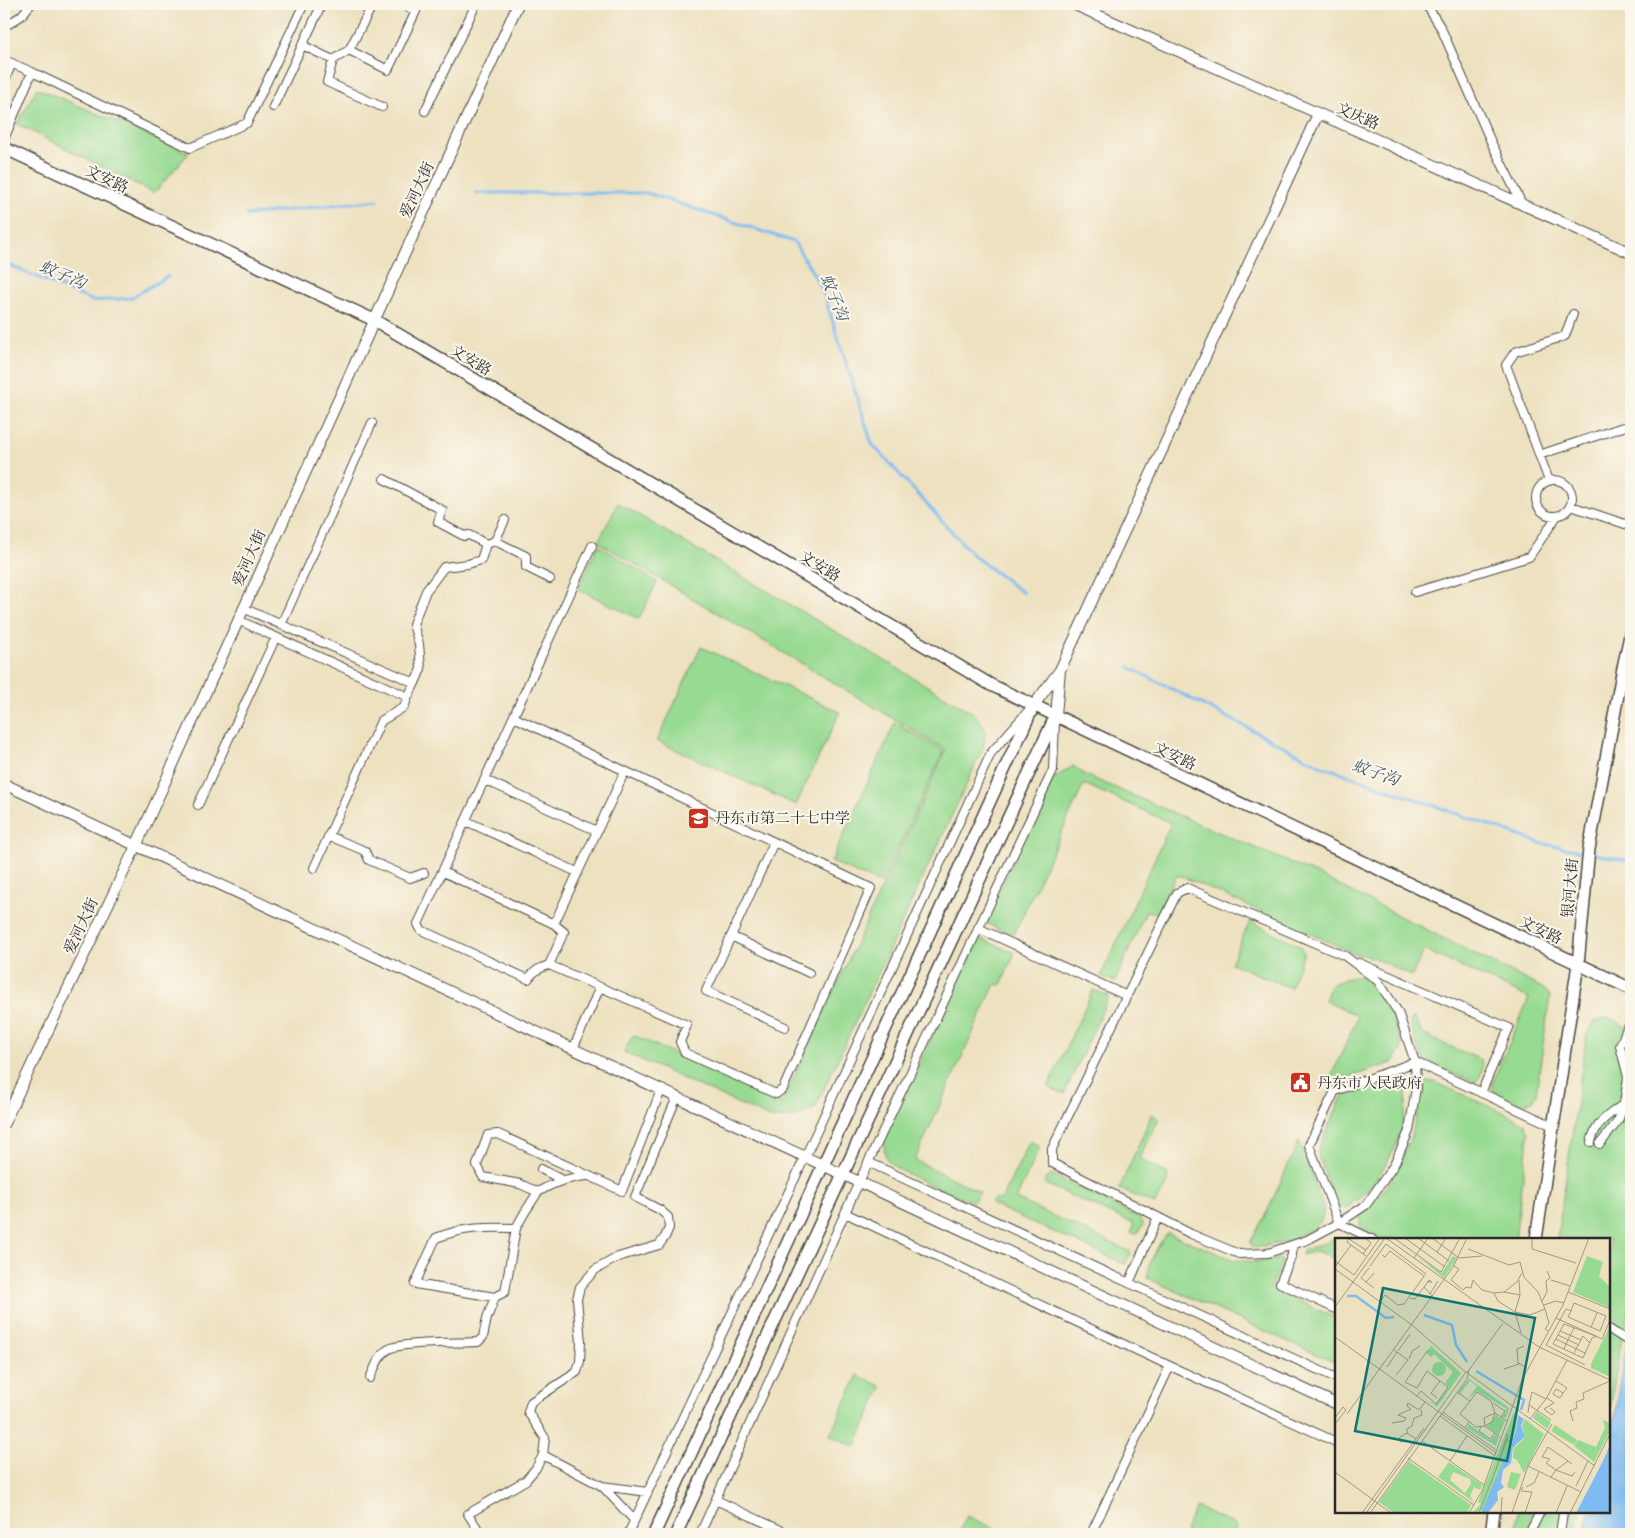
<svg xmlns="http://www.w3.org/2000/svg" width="1635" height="1538" font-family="'IM FELL Great Primer','Noto Serif SC',serif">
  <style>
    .green { fill: #97da91; stroke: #61825e }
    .water { fill: #7fbbf1; stroke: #55738e }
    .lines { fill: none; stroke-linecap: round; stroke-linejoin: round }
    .stream { stroke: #7fbbf1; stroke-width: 3 }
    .minor-casing { stroke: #484641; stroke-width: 10 }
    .tertiary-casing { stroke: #484641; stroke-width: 12 }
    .secondary-casing { stroke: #484641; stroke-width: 14 }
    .minor { stroke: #fff; stroke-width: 8 }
    .tertiary { stroke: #fff; stroke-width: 10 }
    .secondary { stroke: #fff; stroke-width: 11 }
    .labels { text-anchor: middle; stroke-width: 4; stroke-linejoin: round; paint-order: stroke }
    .street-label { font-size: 15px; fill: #2b2b2b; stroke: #fbf7ec }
    .poi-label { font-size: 15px; fill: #2b2b2b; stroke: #fbf7ec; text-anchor: start }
    .water-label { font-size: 16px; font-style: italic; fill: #445666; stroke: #fbf7ec }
    .inset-river { fill: none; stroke: #7fbbf1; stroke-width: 2.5 }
    .inset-road { fill: none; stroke: #9f9884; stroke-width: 1 }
    .view { fill: #0f766e; fill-opacity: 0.15; stroke: #0f766e; stroke-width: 2.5 }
    .inset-edge { fill: none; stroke: #2b2b2b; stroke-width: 2.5 }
  </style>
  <rect width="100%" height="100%" fill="#fbf7ec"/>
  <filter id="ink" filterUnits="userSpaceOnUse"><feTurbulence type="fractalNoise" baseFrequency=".02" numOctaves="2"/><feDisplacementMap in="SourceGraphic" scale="10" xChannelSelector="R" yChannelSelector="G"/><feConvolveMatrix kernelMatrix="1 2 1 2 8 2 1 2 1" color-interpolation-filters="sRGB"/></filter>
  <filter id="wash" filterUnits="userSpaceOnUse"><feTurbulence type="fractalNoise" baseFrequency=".0096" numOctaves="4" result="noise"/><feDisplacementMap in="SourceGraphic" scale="20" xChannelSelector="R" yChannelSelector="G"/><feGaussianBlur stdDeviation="1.12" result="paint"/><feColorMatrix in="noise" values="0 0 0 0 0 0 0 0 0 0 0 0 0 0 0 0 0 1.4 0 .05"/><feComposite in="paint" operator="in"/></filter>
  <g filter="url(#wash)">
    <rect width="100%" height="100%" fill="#ede1c0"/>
    <path class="green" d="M 37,88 L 189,153 L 154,193 L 17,124 Z
      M 618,503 L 973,713 C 987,726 987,732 982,751 L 815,1108 C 800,1117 787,1119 770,1118 L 624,1052 L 633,1035 L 782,1103 L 946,750 L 598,542 Z
      M 598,545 L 657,582 L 639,619 L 578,589 Z
      M 701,647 L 840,712 L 796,805 L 657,741 Z
      M 895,723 L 944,751 L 881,884 L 831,862 Z
      M 1073,766 L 1085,775 L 1314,873 L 1544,989 L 1550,996 L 1536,1094 L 1533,1101 C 1516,1107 1506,1097 1491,1089 L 1496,1074 L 1529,998 L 1424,950 L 1412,976 L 1365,954 L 1358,955 L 1181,876 L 1176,876 L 1157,913 L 1146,911 L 1115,982 L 1101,976 L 1171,823 L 1084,784 L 1013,936 L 984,922 L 1053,779 Z
      M 1250,921 L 1300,946 L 1304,953 L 1290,988 L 1231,963 Z
      M 979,938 L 1015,953 L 1001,985 L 995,984 L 915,1160 L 980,1192 L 973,1202 C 956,1195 899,1173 889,1162 C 883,1155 884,1144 885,1136 Z
      M 1358,976 C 1385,982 1395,1024 1402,1048 L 1392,1063 L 1328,1084 L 1358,1016 L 1325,1000 L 1331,985 L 1345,979 Z
      M 1093,990 L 1109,996 L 1064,1094 L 1048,1087 Z
      M 1414,1017 L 1422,1034 L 1481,1060 C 1484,1070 1482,1075 1475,1083 L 1426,1062 L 1418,1049 L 1410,1022 Z
      M 1608,1017 L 1631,1030 L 1631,1304 L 1622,1336 L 1609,1416 L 1609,1239 L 1557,1239 L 1587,1033 L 1595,1022 Z
      M 1390,1074 L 1396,1074 L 1404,1078 C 1415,1123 1383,1184 1346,1208 L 1336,1207 L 1317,1152 L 1345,1091 Z
      M 1427,1082 L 1434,1082 L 1505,1113 L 1525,1124 L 1529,1132 L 1515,1239 L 1379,1239 L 1367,1234 L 1360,1226 L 1360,1215 C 1391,1188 1406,1158 1416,1118 C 1419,1104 1415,1093 1427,1082 Z
      M 1152,1114 L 1159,1119 L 1139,1158 L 1168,1174 L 1167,1184 L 1155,1204 L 1119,1189 Z
      M 1030,1141 L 1040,1147 L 1016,1199 L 1131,1252 L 1125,1264 L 991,1204 L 994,1199 L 1001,1200 Z
      M 1299,1141 L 1324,1210 L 1321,1221 L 1317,1226 L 1290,1241 L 1254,1248 L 1250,1243 L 1267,1212 Z
      M 1052,1175 L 1139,1218 L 1143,1225 L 1137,1234 L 1131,1233 L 1134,1224 L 1045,1184 L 1045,1179 Z
      M 1168,1233 L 1234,1260 L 1259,1262 L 1279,1259 L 1283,1262 L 1270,1288 L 1336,1318 L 1336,1363 L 1147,1278 C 1150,1261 1156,1246 1168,1233 Z
      M 1336,1238 L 1343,1239 L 1336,1239 L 1336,1260 L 1317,1251 L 1301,1255 L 1302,1251 Z
      M 858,1375 L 882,1387 L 855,1447 L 830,1435 Z
      M 1196,1507 L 1237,1526 L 1233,1534 L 1192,1534 L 1185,1531 Z
      M 1518,1512 L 1581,1512 L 1577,1521 L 1576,1534 L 1515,1534 Z
      M 967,1516 L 1006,1534 L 958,1534 Z"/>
    <path class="water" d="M 1631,1324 L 1631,1534 L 1584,1534 L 1590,1512 L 1609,1512 L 1609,1455 L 1628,1336 Z"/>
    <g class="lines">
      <path class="stream" d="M 476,193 L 647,193 L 794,242 L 822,288 L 872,444 L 974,556 L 1023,593
        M 246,215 L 378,200
        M 4,263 L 93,301 L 131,298 L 168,276
        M 1129,667 L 1322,766 L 1540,843 L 1585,852
        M 1591,853 L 1631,861"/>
    </g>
  </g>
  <g filter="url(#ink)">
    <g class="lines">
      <defs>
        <path id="minor" d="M 1426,4 L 1441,28 L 1492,144 L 1523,206
          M 4,27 L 21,16 L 31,4
          M 302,45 L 333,60 L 349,50 L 373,4
          M 349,50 L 388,70 L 416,11 L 401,4
          M 4,60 L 32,72
          M 333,60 L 327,82 L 382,107
          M 4,82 L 12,63
          M 273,107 L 322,4
          M 425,111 L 476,4
          M 4,139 L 32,72 L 190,148 L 247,123 L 304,4
          M 1539,455 L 1623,427
          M 384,479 L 442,510 L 438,522 L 464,536 L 469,535 L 486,544
          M1536 498a18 18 0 1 1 36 0a18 18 0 1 1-36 0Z
          M 1549,481 L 1506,365 L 1515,352 L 1565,336 L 1573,314
          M 1571,506 L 1631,526
          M 495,541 L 526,556 L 526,567 L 550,579
          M 1415,592 L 1529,557 L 1557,516
          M 243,608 L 415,683 L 408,697
          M 238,620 L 408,697 L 404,707 L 381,721 L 314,868
          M 281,625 L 372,423
          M 415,683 L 421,669 L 419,644 L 413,624 L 426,591 L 444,567 L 468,564 L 481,560 L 486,544 L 495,541 L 505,520
          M 514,717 L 625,771
          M 485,780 L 597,831
          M 198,805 L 276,637
          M 466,821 L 577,872
          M 329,836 L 365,851 L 369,860 L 410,878 L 424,873
          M 774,842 L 706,991 L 785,1027
          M 443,872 L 554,924
          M 978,928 L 1127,996
          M 731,936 L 809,973
          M 1359,963 L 1509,1028 L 1481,1093
          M 549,965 L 600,987
          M 573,1049 L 600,987 L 687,1025 L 680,1042 L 685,1053 L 776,1094 L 783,1089 L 871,888 L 625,771 L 554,924 L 564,932 L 549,965 C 539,968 534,971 528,979 L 421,930 L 418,924 L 592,546
          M 1415,1062 L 1416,1088 L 1409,1131 L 1394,1165 L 1366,1205 L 1339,1223 L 1309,1145 L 1335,1091 Z
          M 1591,1142 C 1595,1123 1609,1114 1624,1104 L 1628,1077 L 1620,1046 L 1627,1028
          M 1600,1144 L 1618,1121 L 1624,1104
          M 868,1162 L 1129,1283 L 1158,1217
          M 541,1169 L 562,1180
          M 538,1192 C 555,1182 567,1178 587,1176
          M 845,1213 L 1170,1366 L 1336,1442
          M 1372,1239 L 1339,1223 L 1307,1240 L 1268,1253 L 1239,1254 L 1191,1234 L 1052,1163 L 1052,1149 L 1177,893 L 1187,888 L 1345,956 L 1378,981 L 1398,1012 L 1415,1062 L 1553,1126
          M 1293,1245 L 1292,1255 L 1280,1283 L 1336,1309
          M 1129,1283 L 1336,1378
          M 495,1297 L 505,1292 L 516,1228
          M 1609,1329 L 1631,1343
          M 370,1378 C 375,1368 379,1354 389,1349 C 400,1342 461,1343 478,1342 L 483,1337 L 487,1318 L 495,1297 L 415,1284 L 436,1238 C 463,1227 488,1227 516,1228 L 525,1212 L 538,1192 L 520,1184 L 483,1177 L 477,1165 L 488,1135 L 498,1134 L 622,1191 L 661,1090
          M 602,1486 L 634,1520
          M 648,1492 L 602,1486 L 543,1455 L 545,1438 L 528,1412 L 531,1402 L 577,1372 L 580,1361 L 581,1342 L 577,1299 L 580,1287 L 595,1270 L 618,1257 L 659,1245 L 665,1237 L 669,1228 L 668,1217 L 660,1210 L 635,1197 L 677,1097
          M 716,1500 L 789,1534
          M 481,1534 L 468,1514 L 526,1480 L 536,1468 L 543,1455
          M 628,1534 L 805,1157 L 991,753 L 1029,710
          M 700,1534 L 859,1182 L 1053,770 L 1055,721
          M 1091,1534 L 1170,1366
          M 1529,1534 L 1540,1512
          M 1560,1534 L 1563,1512"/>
        <path id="tertiary" d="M 1073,4 L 1631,253
          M 1060,670 L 1318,114
          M 1034,705 L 1060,670 L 1056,715
          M 4,784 L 1336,1404
          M 4,1123 L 136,846 L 518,4"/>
        <path id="secondary" d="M 4,148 L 374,320 L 991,685 L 1631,989
          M 1536,1239 L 1578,964 L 1589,849 L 1623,668 L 1631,631
          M 654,1534 L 1034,705
          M 676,1534 L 1056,715
          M 1491,1534 L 1494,1512"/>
      </defs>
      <use href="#minor" class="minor-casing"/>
      <use href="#tertiary" class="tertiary-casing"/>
      <use href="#secondary" class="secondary-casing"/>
      <use href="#minor" class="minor"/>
      <use href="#tertiary" class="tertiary"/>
      <use href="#secondary" class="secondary"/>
    </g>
  </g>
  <defs>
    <symbol id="school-square" viewBox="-11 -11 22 22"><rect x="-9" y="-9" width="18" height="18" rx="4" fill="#c8321e" stroke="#fbf7ec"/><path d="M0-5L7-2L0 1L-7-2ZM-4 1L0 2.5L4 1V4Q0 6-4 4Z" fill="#fff"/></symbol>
    <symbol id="civic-square" viewBox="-11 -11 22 22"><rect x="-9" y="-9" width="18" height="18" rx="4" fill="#c8321e" stroke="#fbf7ec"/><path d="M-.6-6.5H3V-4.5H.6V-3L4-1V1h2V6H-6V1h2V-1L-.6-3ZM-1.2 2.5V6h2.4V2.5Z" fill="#fff"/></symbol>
  </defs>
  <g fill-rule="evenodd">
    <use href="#school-square" x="686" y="806" width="25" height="25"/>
    <use href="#civic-square" x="1288" y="1070" width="25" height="25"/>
  </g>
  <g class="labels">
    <g class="street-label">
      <text transform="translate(1358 116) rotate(24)" y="5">文庆路</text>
      <text transform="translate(107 179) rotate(25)" y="5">文安路</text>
      <text transform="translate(417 190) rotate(-65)" y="5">爱河大街</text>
      <text transform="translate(471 360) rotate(31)" y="5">文安路</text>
      <text transform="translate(249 558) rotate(-66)" y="5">爱河大街</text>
      <text transform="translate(820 566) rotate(31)" y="5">文安路</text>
      <text transform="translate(1175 756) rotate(26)" y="5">文安路</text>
      <text transform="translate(1570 888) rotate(-85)" y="5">银河大街</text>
      <text transform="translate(81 926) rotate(-65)" y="5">爱河大街</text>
      <text transform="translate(1541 930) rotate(26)" y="5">文安路</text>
    </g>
    <g class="poi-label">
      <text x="715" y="823">丹东市第二十七中学</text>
      <text x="1317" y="1088">丹东市人民政府</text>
    </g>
    <g class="water-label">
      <text transform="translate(63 274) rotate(23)" y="6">蚊子沟</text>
      <text transform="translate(835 297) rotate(68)" y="6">蚊子沟</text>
      <text transform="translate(1376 772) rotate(19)" y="6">蚊子沟</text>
    </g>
  </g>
  <g transform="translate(1335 1238)">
    <rect width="275" height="275" fill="#ede1c0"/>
    <path d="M 82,18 L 107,35 L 118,18 L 122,20 L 109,40 ZM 252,18 L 268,24 L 264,38 L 274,48 L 275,70 L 238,54 ZM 275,88 L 275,139 L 256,130 L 256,126 ZM 96,108 L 126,135 L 102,169 L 87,159 L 100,167 L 114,149 L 110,145 L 118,134 L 99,116 L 96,119 L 91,115 ZM97 131a7 7 0 1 1 14 0a7 7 0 1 1-14 0ZM 134,141 L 174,170 L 171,180 L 167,179 L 172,171 L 142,153 L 133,161 L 142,148 L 135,143 L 125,156 L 123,154 ZM 179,174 L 182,177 L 181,192 L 158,251 L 148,272 L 137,275 L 146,266 L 143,264 ZM 202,174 L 216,184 L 212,191 L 198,180 ZM 161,177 L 170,183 L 164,197 L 152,189 ZM 190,181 L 209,196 L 189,235 L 182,222 L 178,220 L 179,210 L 190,200 L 187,188 ZM 268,182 L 275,185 L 275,192 L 270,190 L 275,193 L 259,224 L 239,208 L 243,202 L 261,209 L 270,190 ZM 134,186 L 155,202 L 160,197 L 164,199 L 161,208 L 132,190 ZM 220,187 L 242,202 L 239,207 L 216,193 ZM 74,223 L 136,267 L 132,275 L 59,275 L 44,264 ZM 114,224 L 147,247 L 145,252 L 139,249 L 135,258 L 139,264 L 103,239 ZM 118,234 L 135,241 L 136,246 L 130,255 L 115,242 ZM 176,234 L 186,236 L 180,252 L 172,249 Z" fill="#97da91" fill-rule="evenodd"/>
    <path d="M 183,177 L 189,181 L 186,188 L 190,199 L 178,209 L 176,225 L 168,232 L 166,245 L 169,249 L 162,254 L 163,262 L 153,275 L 146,275 L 181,193 ZM 275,207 L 275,275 L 241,275 L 267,225 Z" fill="#7fbbf1"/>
    <path class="inset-river" d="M 12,58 L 21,58 L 51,80 L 59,79M 89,77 L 117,87 L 121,107 L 132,124M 141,133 L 189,162 L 186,172"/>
    <path class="inset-road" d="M 14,0 L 12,4 L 31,18M 51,0 L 204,109 L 275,142M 59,0 L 106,34 L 125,0M 70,0 L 110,29M 83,0 L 114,23M 97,0 L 124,20 L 147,18M 197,0 L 197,11 L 241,25M 14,1 L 31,12M 133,11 L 174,27 L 185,24 L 189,39 L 203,54 L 210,71 L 195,77 L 180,74 L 186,95M 102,14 L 111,0M 28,16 L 36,5 L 30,0M 47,17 L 50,19 L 55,13 L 89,38M 79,20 L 93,0M 0,23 L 19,37M 35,28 L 51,6 L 91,36M 119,28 L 124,31 L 116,42 L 128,52 L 131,49 L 136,50 L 138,42 L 147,52 L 159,55 L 169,54 L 182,44 L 187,35M 0,29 L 16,7M 0,31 L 77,87 L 128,132 L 260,228M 39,35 L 31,44 L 39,50M 19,37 L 45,0M 216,42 L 235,48M 31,44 L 26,40 L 34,30M 92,44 L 97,44 L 94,42 L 92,45 L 89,49 L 97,58M 169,54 L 185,57 L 184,42M 233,54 L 275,71M 159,55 L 163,63 L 180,74 L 185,57M 95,56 L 103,43M 75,60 L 80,61 L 89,49M 207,63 L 212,54 L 211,43 L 215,40 L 212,33M 45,64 L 50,57 L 63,67 L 69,66 L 90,37M 209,67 L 221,63 L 229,65M 0,69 L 50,0M 210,71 L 214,85 L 210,91 L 213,93M 236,73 L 233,79 L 265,93 L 271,78 L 239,65 L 236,73 L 231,71 L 211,107 L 250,127M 221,80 L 267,101 L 275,82M 256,89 L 262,75M 225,93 L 246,102M 223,97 L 244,107M 261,98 L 229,86 L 218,106 L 248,120 L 257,100 L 262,98M 0,99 L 161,215M 221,101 L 231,106 L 239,90M 229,111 L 231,106 L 250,115M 59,112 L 73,122 L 61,137M 63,113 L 75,96M 239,115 L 248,98 L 255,105M 74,121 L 77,113 L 85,108M 183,123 L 182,111 L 189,108M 185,126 L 182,124 L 192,130M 52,129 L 62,114M 169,131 L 184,126M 134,132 L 168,85M 221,143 L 232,150 L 228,155 L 221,151 L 218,156 L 225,160 L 228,155M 122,154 L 135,163M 82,158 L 86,153 L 101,166 L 113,149 L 92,133 L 82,150 L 70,144 L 93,112M 102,160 L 96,155 L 105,143M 212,160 L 219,165 L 209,171 L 217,177 L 220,174 L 215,170M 158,165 L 170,173 L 166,179M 194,167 L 197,154 L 211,161M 108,174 L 130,190 L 134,184M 160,175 L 157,184 L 150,188 L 149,180 ZM 193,175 L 194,167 L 216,182M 12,176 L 118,29 L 132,0M 105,178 L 160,218M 0,180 L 8,169 L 11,172 L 0,186M 195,181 L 211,161 L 232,122M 238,183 L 235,173 L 242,170 L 241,164 L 249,161 L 248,155 L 275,143M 57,185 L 69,183 L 71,180 L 63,177 L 76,171 L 72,168 L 73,165 L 84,172 L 90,164M 146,189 L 144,193 L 155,201 L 160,195M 130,190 L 161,212M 172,195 L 171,201 L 180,209M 165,199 L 150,188 L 141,189 L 125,176 L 142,154 L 156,163 L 160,175 L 172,183M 81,201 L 72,195 L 72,191 L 77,188 L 79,180 L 87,177 L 86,172M 70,203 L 66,204 L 64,200 L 72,195M 87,203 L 149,247M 73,220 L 139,267M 115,223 L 132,198M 233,223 L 221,232 L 211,225 L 215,221 L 207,219 L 213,209 L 233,223 L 237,226M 193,228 L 246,254M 161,232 L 171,201M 0,234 L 56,275M 216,239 L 221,232 L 237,238 L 240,234M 241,248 L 253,223M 188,249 L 186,253 L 197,254 L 190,275M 191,249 L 199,245 L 204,234M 27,275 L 89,190M 31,275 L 131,134M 35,275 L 132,141 L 134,132 L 132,134M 134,275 L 147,253 L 187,142 L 228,67 L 254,0M 144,275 L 174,197M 166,275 L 167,259M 177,275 L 193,228 L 217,186M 221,275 L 232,248M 235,275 L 275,196"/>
    <path class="view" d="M 48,50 L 200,80 L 172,223 L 20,193 Z"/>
    <rect width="275" height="275" class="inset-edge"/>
  </g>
  <rect width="1635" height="1538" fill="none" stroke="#fbf7ec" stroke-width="20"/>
</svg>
